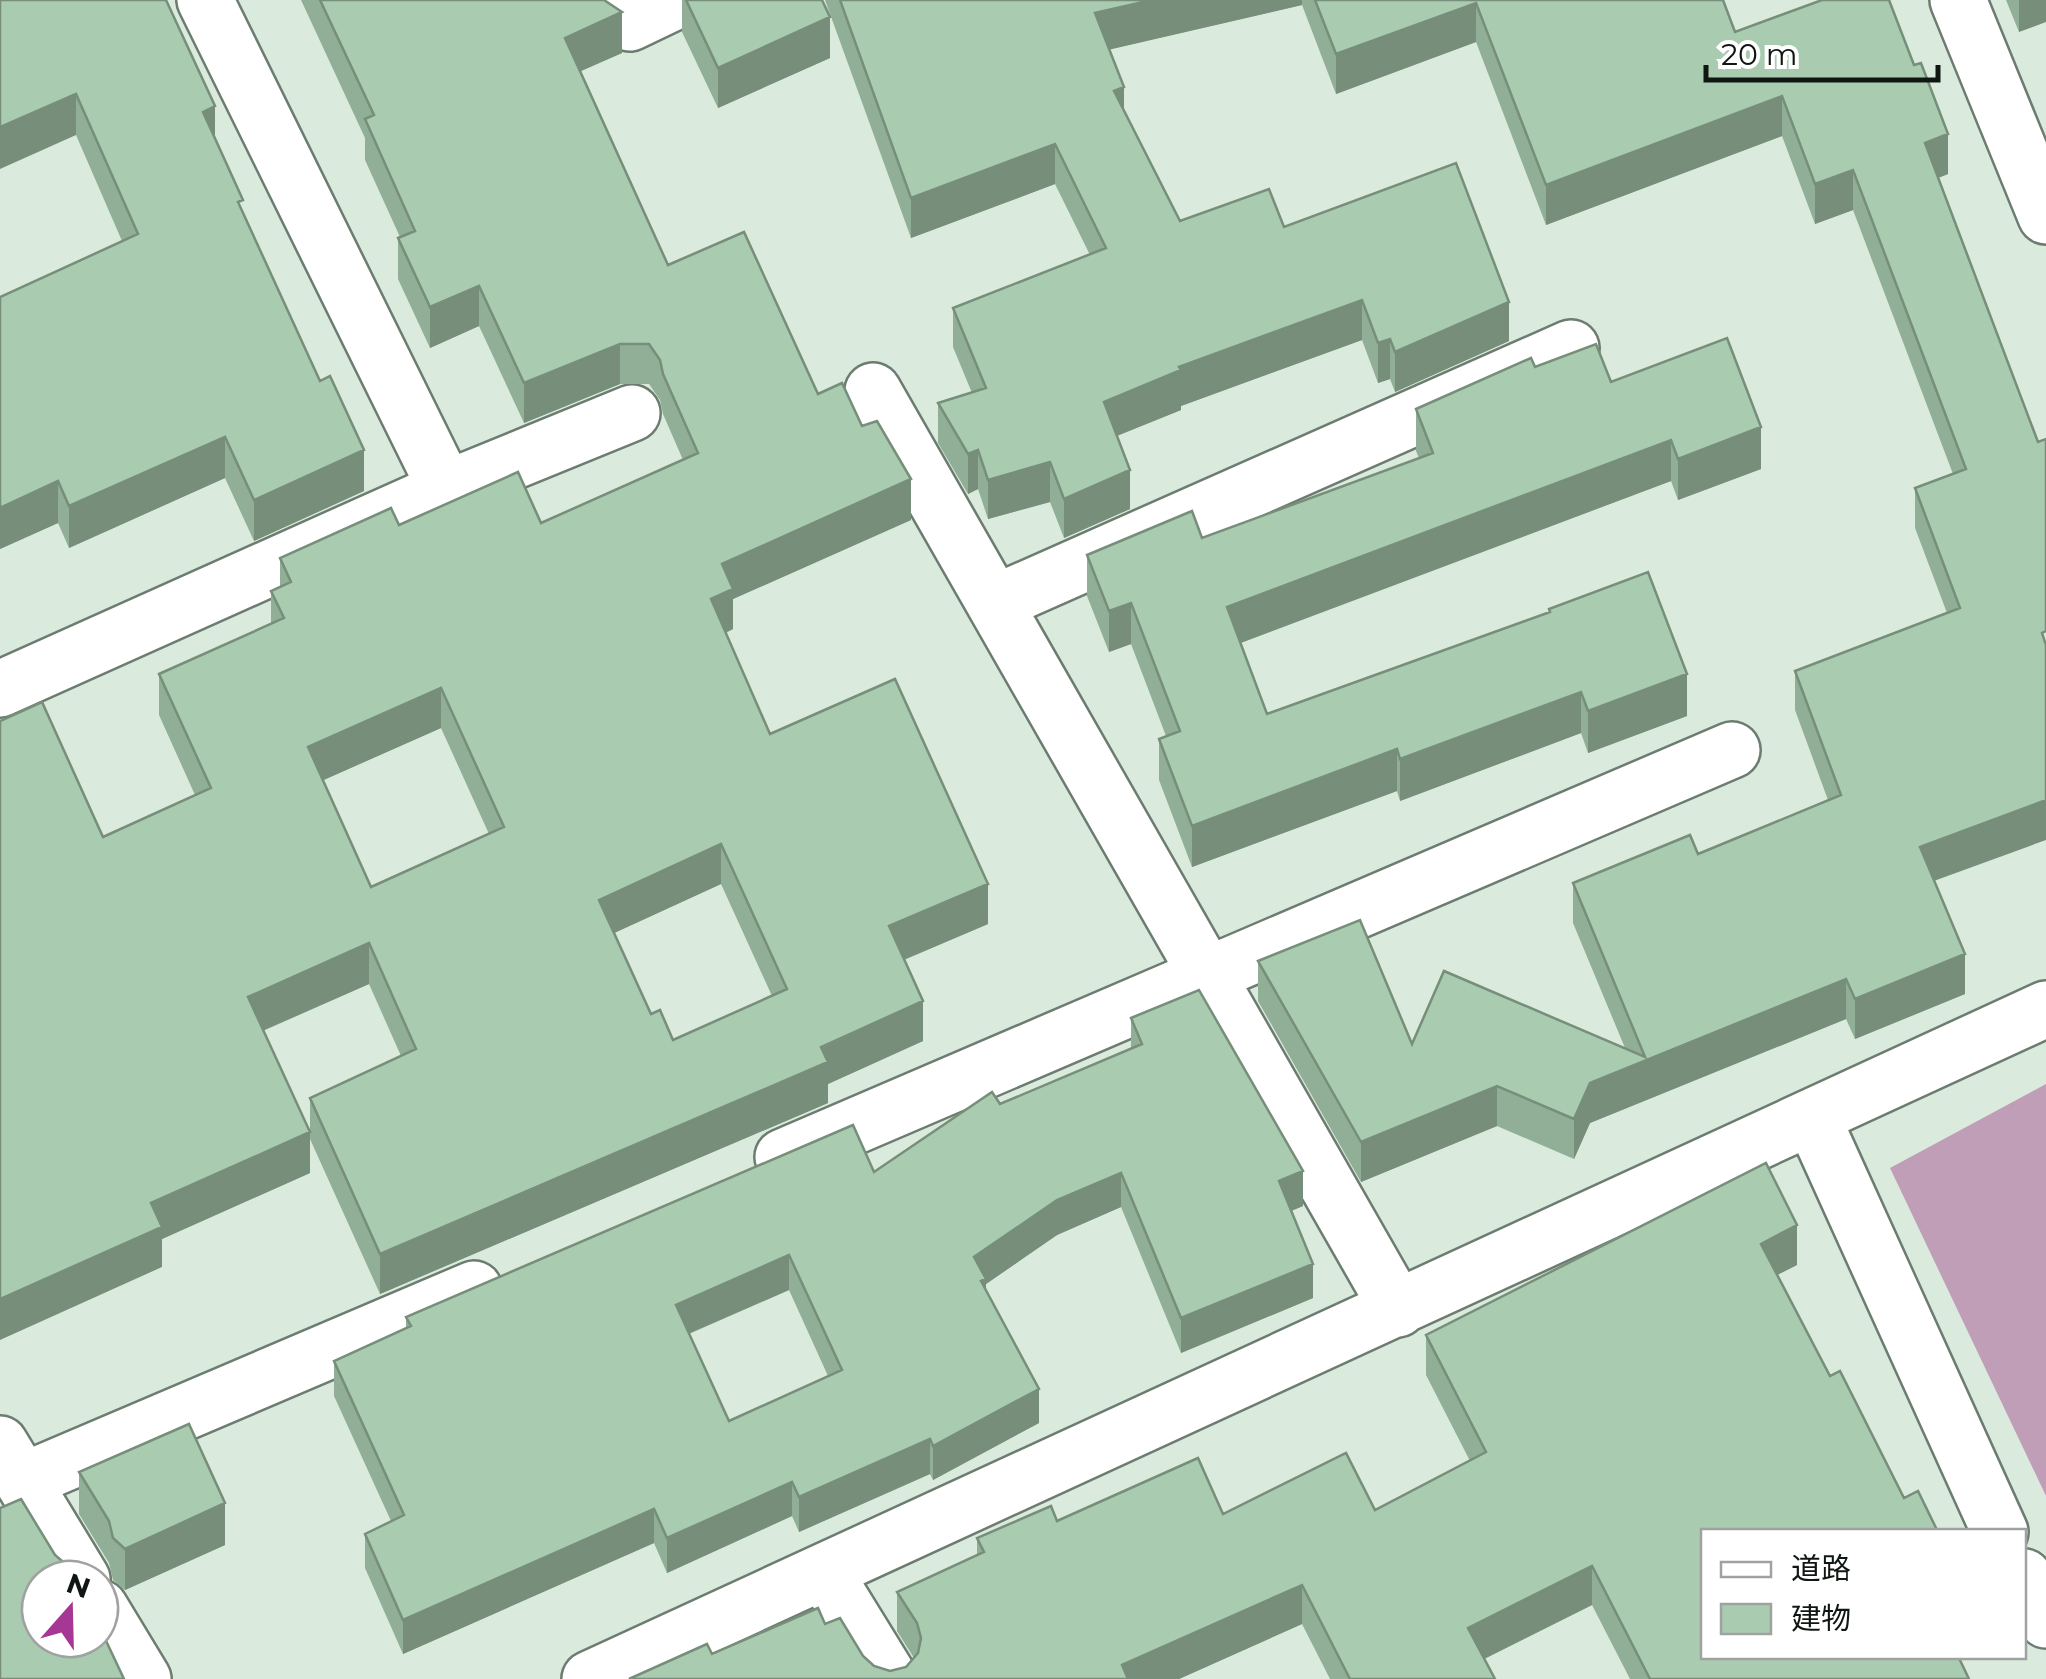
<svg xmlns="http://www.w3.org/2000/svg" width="2046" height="1679" font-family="Montserrat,'Noto Sans JP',sans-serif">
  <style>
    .forest { fill: #c09eb7 }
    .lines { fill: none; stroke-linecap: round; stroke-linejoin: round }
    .minor-casing { stroke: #6d7c70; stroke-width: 60 }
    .minor { stroke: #fff; stroke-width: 55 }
    .wall { fill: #91af96; fill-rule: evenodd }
    .shaded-wall { fill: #768e7a }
    .building { fill: #a9cbaf; stroke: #768e7a; stroke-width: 2.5; fill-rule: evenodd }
  </style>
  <rect width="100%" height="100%" fill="#daebdd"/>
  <path class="forest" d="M 2046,1084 L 2046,1496 L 1890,1168 Z"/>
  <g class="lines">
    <defs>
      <path id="minor" d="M 205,0 L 446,489
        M 615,0 L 630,23 L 678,0
        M 1958,0 L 2046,216
        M 873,391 L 1398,1309
        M 995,603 L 1571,348
        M 0,689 L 446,489 L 632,413
        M 1812,1117 L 2000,1532
        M 783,1157 L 1732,750
        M 0,1444 L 82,1579
        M 23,1481 L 474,1289
        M 824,1572 L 890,1679
        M 2024,1577 L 2046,1620
        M 100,1608 L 143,1679
        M 590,1679 L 2046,1009"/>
    </defs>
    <use href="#minor" class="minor-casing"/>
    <use href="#minor" class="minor"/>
  </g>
  <path class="wall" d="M 0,0 L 215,137 L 243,214 L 364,491 L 254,541 L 225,478 L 69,548 L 58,523 L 0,549 L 0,297 L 122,241 L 76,135 Z
    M 301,0 L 604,0 L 622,53 L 581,71 L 668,265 L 818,394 L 862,426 L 911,520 L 733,599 L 733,629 L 726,633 L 770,734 L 988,924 L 904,960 L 923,1041 L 828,1084 L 828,1103 L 380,1294 L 310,1139 L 310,1098 L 401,1056 L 369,984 L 263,1031 L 310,1173 L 162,1239 L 162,1267 L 103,837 L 195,795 L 159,715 L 159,674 L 271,624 L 271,591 L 280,587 L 280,558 L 399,525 L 541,523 L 683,460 L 663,414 L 660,400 L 649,384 L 620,384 L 524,423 L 479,326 L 430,348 L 398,279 L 398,238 L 400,237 L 365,160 L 365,138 ZM 441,728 L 489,834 L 371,887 L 323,780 ZM 721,884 L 772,996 L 673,1040 L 651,1014 L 614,933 Z
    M 682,0 L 822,0 L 830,58 L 718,108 L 682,32 Z
    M 825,0 L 1723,0 L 1735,32 L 1948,174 L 1938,178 L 2038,442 L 1934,881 L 1965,994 L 1855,1039 L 1846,1019 L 1590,1123 L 1574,1159 L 1497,1126 L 1361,1182 L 1258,1001 L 1258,961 L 1412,1044 L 1625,1048 L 1573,923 L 1573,883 L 1698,854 L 1828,800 L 1795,710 L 1795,671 L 1947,613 L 1915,528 L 1915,488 L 1953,474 L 1853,210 L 1815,224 L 1782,136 L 1546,225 L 1476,42 L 1336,94 L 1302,5 L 1110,49 L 1124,112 L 1180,221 L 1284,227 L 1509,341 L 1395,392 L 1390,379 L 1378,383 L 1362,340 L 1181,406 L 1181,410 L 1117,436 L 1130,509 L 1064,538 L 1050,502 L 988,519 L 978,489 L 968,494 L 938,443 L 938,403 L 972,393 L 953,347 L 953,308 L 1090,255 L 1055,184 L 911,238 Z
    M 2006,0 L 2046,0 L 2019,32 Z
    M 1535,367 L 1611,382 L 1761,469 L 1678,500 L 1671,481 L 1241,643 L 1267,714 L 1549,613 L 1549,609 L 1687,716 L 1588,753 L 1581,733 L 1400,801 L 1397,791 L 1192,867 L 1159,780 L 1159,739 L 1166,736 L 1131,644 L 1109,652 L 1087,596 L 1087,555 L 1202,538 L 1419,458 L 1416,451 L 1416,409 Z
    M 1131,1018 L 1303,1206 L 1291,1211 L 1313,1298 L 1181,1353 L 1121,1207 L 1057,1235 L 986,1284 L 986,1290 L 1039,1423 L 933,1480 L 930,1474 L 799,1532 L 792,1516 L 667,1573 L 654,1543 L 403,1654 L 365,1568 L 365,1534 L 391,1521 L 334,1396 L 334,1361 L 406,1328 L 406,1317 L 874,1172 L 1000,1104 L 1131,1049 ZM 789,1290 L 828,1376 L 729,1421 L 689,1334 Z
    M 1797,1265 L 1777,1275 L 1830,1376 L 1904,1498 L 1938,1532 L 1704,1532 L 1969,1679 L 1630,1679 L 1592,1605 L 1484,1659 L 1495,1679 L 1330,1679 L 1302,1624 L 1179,1679 L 629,1679 L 712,1654 L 825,1624 L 874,1666 L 890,1671 L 906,1667 L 914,1658 L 897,1631 L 897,1592 L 977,1555 L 977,1538 L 1057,1521 L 1375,1510 L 1470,1461 L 1426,1375 L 1426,1335 Z
    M 79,1472 L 225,1545 L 125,1590 L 113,1580 L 109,1563 L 79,1514 Z"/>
  <path class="shaded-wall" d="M 1152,0 L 1302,0 L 1302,5 L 1095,53 L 1095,13 Z
    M 2019,0 L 2046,0 L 2046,22 L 2019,32 Z
    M 1476,3 L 1476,42 L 1336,94 L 1336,54 Z
    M 622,12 L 622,53 L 565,78 L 565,38 Z
    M 830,17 L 830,58 L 718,108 L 718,68 Z
    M 1124,87 L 1124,126 L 1114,91 Z
    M 76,94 L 76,135 L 0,169 L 0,127 Z
    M 1782,96 L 1782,136 L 1546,225 L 1546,185 Z
    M 215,106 L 215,148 L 203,112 Z
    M 1948,134 L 1948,174 L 1925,183 L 1925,143 Z
    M 1055,144 L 1055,184 L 911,238 L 911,198 Z
    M 1853,170 L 1853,210 L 1815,224 L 1815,184 Z
    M 479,286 L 479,326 L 430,348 L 430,307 Z
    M 1362,300 L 1362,340 L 1181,406 L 1181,410 L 1104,441 L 1104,402 L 1179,367 Z
    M 1509,302 L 1509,341 L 1395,392 L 1395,352 Z
    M 1390,339 L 1390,379 L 1378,383 L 1378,343 Z
    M 620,344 L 620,384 L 524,423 L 524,383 Z
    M 1761,427 L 1761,469 L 1678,500 L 1678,459 Z
    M 225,437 L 225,478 L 69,548 L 69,506 Z
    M 1671,440 L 1671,481 L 1227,648 L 1227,607 Z
    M 364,450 L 364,491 L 254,541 L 254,500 Z
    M 978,450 L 978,489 L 968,494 L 968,454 Z
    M 1050,462 L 1050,502 L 988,519 L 988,480 Z
    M 1130,470 L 1130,509 L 1064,538 L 1064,499 Z
    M 911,479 L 911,520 L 733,599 L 733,629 L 711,639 L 711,599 L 722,564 Z
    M 58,481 L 58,523 L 0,549 L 0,508 Z
    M 1131,603 L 1131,644 L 1109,652 L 1109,611 Z
    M 1687,674 L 1687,716 L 1588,753 L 1588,711 Z
    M 441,688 L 441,728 L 308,787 L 308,747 Z
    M 1581,692 L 1581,733 L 1400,801 L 1400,759 Z
    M 1397,749 L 1397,791 L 1192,867 L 1192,826 Z
    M 2046,800 L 2046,840 L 1920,886 L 1920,847 Z
    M 721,844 L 721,884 L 599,940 L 599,900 Z
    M 988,884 L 988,924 L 889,966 L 889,926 Z
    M 369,943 L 369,984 L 248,1037 L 248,997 Z
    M 1965,954 L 1965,994 L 1855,1039 L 1855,999 Z
    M 1846,979 L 1846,1019 L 1590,1123 L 1574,1159 L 1574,1119 L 1590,1083 Z
    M 923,1001 L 923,1041 L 828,1084 L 828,1103 L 380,1294 L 380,1254 Z
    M 1497,1086 L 1497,1126 L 1361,1182 L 1361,1142 Z
    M 310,1132 L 310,1173 L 162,1239 L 162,1267 L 0,1340 L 0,1299 L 151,1203 Z
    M 1303,1171 L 1303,1206 L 1279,1216 L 1279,1181 Z
    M 1121,1173 L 1121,1207 L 1057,1235 L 986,1284 L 986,1313 L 974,1257 L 1057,1200 Z
    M 1797,1225 L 1797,1265 L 1761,1283 L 1761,1244 Z
    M 789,1255 L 789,1290 L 676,1339 L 676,1305 Z
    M 1313,1264 L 1313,1298 L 1181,1353 L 1181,1318 Z
    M 1039,1389 L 1039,1423 L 933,1480 L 933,1446 Z
    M 930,1439 L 930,1474 L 799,1532 L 799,1497 Z
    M 792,1482 L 792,1516 L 667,1573 L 667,1538 Z
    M 225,1503 L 225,1545 L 125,1590 L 125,1549 Z
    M 654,1509 L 654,1543 L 403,1654 L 403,1620 Z
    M 1592,1566 L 1592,1605 L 1468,1667 L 1468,1628 Z
    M 1302,1585 L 1302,1624 L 1179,1679 L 1122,1679 L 1122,1665 Z"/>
  <path class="building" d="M 0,0 L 166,0 L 215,106 L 203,112 L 243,200 L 238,202 L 320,381 L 330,376 L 364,450 L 254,500 L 225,437 L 69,506 L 58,481 L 0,508 L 0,297 L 138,234 L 76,94 L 0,127 Z
    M 320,0 L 604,0 L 622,12 L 565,38 L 668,265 L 744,232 L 818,394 L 842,383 L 862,426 L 877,421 L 911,479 L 722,564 L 733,589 L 711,599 L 770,734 L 895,679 L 988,884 L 889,926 L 923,1001 L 821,1047 L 828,1062 L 380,1254 L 310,1098 L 416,1049 L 369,943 L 248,997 L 310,1132 L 151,1203 L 162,1227 L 0,1299 L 0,721 L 42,702 L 103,837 L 211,788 L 159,674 L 284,618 L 271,591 L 291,582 L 280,558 L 391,508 L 399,525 L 518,472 L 541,523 L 698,453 L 663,374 L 660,360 L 649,344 L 620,344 L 524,383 L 479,286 L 430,307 L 398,238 L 415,231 L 365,119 L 374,115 ZM 441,688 L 504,827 L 371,887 L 308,747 ZM 721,844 L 787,989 L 673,1040 L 660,1010 L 651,1014 L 599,900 Z
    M 686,0 L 822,0 L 830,17 L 718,68 Z
    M 840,0 L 1152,0 L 1095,13 L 1124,87 L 1114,91 L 1180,221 L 1269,189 L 1284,227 L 1456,163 L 1509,302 L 1395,352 L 1390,339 L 1378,343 L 1362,300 L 1179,367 L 1181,370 L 1104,402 L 1130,470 L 1064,499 L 1050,462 L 988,480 L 978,450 L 968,454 L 938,403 L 986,388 L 953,308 L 1106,248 L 1055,144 L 911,198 Z
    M 1315,0 L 1723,0 L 1735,32 L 1822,0 L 1889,0 L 1914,65 L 1921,63 L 1948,134 L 1925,143 L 2038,442 L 2046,439 L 2046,631 L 2042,633 L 2046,645 L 2046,800 L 1920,847 L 1965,954 L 1855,999 L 1846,979 L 1590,1083 L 1574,1119 L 1497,1086 L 1361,1142 L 1258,961 L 1360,920 L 1412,1044 L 1444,971 L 1645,1057 L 1573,883 L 1690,835 L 1698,854 L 1841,795 L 1795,671 L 1960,608 L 1915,488 L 1966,469 L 1853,170 L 1815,184 L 1782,96 L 1546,185 L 1476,3 L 1336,54 Z
    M 1727,338 L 1761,427 L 1678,459 L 1671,440 L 1227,607 L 1267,714 L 1550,612 L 1549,609 L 1648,572 L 1687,674 L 1588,711 L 1581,692 L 1400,759 L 1397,749 L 1192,826 L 1159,739 L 1180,731 L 1131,603 L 1109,611 L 1087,555 L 1192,511 L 1202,538 L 1433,453 L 1416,409 L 1531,358 L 1535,367 L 1596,344 L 1611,382 Z
    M 1199,990 L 1303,1171 L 1279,1181 L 1313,1264 L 1181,1318 L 1121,1173 L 1057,1200 L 974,1257 L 986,1279 L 981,1281 L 1039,1389 L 933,1446 L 930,1439 L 799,1497 L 792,1482 L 667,1538 L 654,1509 L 403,1620 L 365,1534 L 404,1515 L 334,1361 L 411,1326 L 406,1317 L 853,1125 L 874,1172 L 992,1092 L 1000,1104 L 1142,1044 L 1131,1018 ZM 789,1255 L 842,1370 L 729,1421 L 676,1305 Z
    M 1766,1163 L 1797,1225 L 1761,1244 L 1830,1376 L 1840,1371 L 1904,1498 L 1918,1491 L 1938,1532 L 1704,1532 L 1704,1656 L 1958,1656 L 1969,1679 L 1650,1679 L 1592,1566 L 1468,1628 L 1495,1679 L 1350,1679 L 1302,1585 L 1122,1665 L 1128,1679 L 629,1679 L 707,1644 L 712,1654 L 818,1608 L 825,1624 L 840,1618 L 863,1656 L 874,1666 L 890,1671 L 906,1667 L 918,1653 L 921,1638 L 917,1623 L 897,1592 L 984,1552 L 977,1538 L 1051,1506 L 1057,1521 L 1198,1458 L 1223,1514 L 1346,1453 L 1375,1510 L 1486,1452 L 1426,1335 Z
    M 189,1424 L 225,1503 L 125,1549 L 113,1538 L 109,1521 L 79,1472 Z
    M 21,1499 L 55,1555 L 69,1567 L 72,1579 L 40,1579 L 40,1639 L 100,1639 L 100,1628 L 124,1679 L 0,1679 L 0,1508 Z"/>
  <rect x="1701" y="1529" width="325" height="130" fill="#ffffff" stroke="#9fa2a0" stroke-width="2.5"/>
  <rect x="1721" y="1562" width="50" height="15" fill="#ffffff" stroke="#9fa2a0" stroke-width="2.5"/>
  <text x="1791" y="1579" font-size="30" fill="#101611">道路</text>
  <rect x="1721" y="1604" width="50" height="30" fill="#a9cbaf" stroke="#9fa2a0" stroke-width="2.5"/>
  <text x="1791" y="1629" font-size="30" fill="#101611">建物</text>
  <g transform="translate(70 1609) rotate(20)"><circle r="48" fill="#ffffff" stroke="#9fa2a0" stroke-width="2.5"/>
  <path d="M0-8L18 38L0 25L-18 38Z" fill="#a73795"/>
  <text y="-15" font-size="28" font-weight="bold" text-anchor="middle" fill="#101611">N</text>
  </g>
  <path d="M1706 65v15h232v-15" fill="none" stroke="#101611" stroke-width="5"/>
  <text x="1721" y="65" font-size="30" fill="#101611" stroke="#ffffff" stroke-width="8" paint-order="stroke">20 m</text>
</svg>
